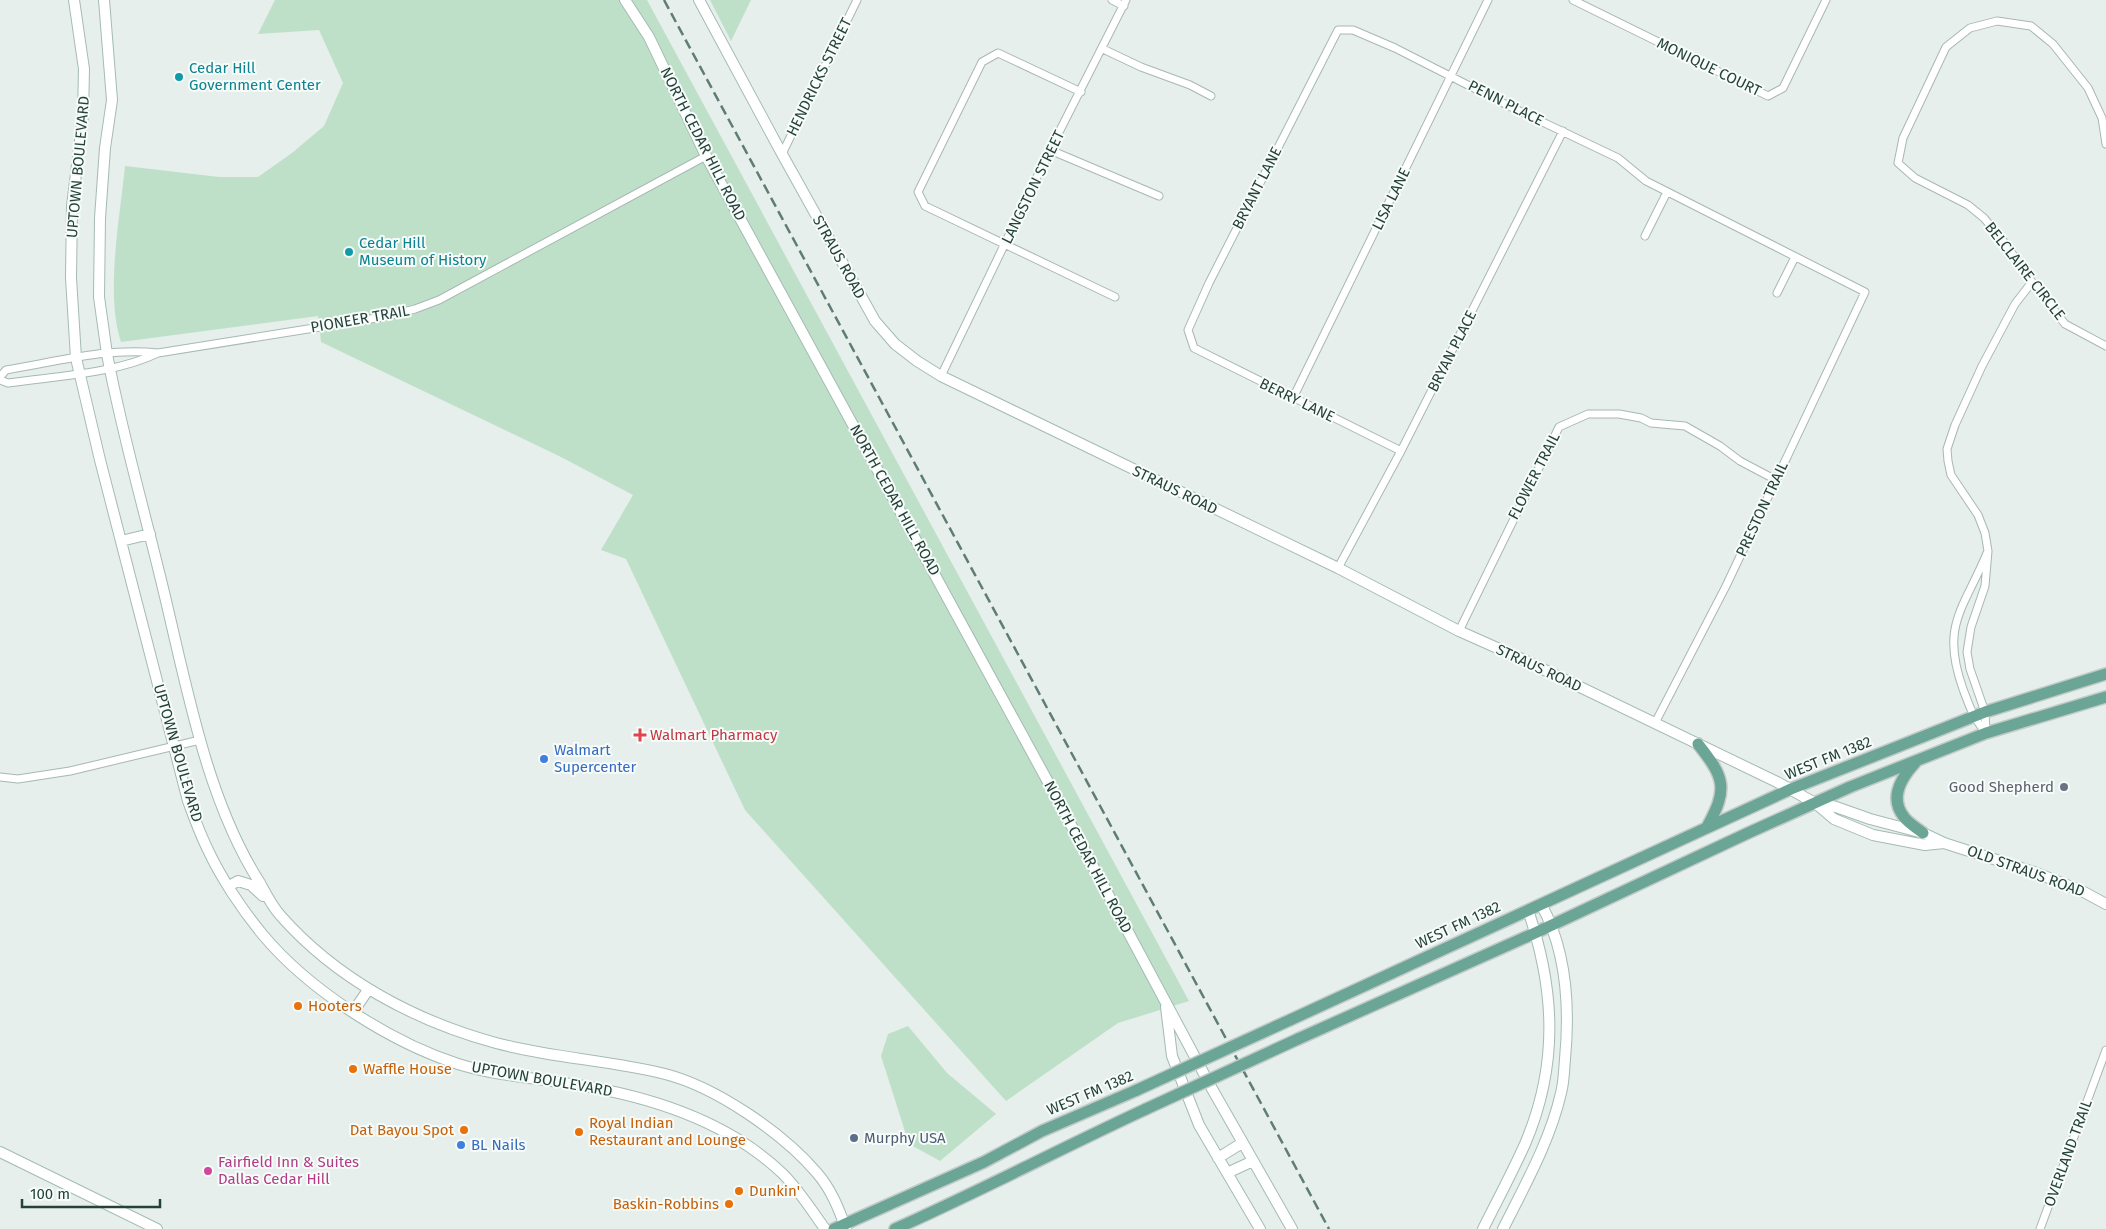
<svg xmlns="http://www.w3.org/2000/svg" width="2106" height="1229" font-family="'Fira Sans',sans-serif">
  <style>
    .green { fill: #bfe0c8 }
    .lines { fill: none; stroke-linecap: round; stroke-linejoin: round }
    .street-casing { stroke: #a8b8b2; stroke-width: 9 }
    .secondary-casing { stroke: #a4bbb3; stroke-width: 12 }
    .primary-casing { stroke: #c2cac8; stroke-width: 14 }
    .street { stroke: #fff; stroke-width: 7 }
    .secondary { stroke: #fff; stroke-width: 10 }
    .primary { stroke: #6aa596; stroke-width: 11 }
    .rail { stroke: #5f7d75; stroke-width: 2.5; stroke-dasharray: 10 5; stroke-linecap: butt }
    .primary-bridge-casing { stroke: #c2cac8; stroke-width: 14; stroke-linecap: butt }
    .primary-bridge { stroke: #6aa596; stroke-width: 11 }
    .culture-dot { fill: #0f9aa8; stroke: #f7fbf9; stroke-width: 2 }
    .health-dot { fill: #e0444e; stroke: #f7fbf9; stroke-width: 2 }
    .shop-dot { fill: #3f7fe0; stroke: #f7fbf9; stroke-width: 2 }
    .worship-dot { fill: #6b7280; stroke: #f7fbf9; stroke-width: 2 }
    .food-dot { fill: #e8710a; stroke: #f7fbf9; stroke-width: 2 }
    .service-dot { fill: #5c6f8a; stroke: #f7fbf9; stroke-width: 2 }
    .hotel-dot { fill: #d1479c; stroke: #f7fbf9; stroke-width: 2 }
    .labels { text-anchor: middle; stroke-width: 4; stroke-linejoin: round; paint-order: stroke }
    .street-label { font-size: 15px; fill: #24423a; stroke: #f7fbf9 }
    .culture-label { font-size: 15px; fill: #0d838f; stroke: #f7fbf9; text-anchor: start }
    .health-label { font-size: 15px; fill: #be3a42; stroke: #f7fbf9; text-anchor: start }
    .shop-label { font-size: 15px; fill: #366cbe; stroke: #f7fbf9; text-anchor: start }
    .worship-label { font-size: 15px; fill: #5b616d; stroke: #f7fbf9; text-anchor: end }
    .food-label { font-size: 15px; fill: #c56008; stroke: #f7fbf9; text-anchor: start }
    .service-label { font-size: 15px; fill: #4e5e75; stroke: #f7fbf9; text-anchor: start }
    .hotel-label { font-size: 15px; fill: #b23c85; stroke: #f7fbf9; text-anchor: start }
  </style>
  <rect width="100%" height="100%" fill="#e6efeb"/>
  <path class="green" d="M 275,0 L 647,0 L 1189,1001 L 1118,1023 L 1006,1101 L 745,810 L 626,559 L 601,550 L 633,495 L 561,457 L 321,342 L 318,316 L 121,342 C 105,293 120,218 125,166 L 219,177 L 258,177 L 292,153 L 324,126 L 343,83 L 319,30 L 258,34 Z
    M 710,0 L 751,0 L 731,41 Z
    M 908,1026 L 947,1073 L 996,1114 L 940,1161 L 909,1144 L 881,1056 L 888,1034 Z"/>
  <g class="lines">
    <defs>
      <path id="street" d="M 1112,0 L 1124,6
        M 1573,0 L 1768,96 L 1783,88 L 1826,0
        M 1103,49 L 1141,67 L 1190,85 L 1211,96
        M 1081,92 L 998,53 L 982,62 L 918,192 L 925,206 L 1115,297
        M 2106,144 L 2102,118 L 2088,88 L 2053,44 L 2031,26 L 1997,21 L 1970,28 L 1946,47 L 1903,138 L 1898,163 L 1915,178 L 1968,205 L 1984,218 L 2004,242 L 2032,282 L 2065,324 L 2106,346
        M 1050,150 L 1159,196
        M 782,154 L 857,0
        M 1645,236 L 1667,192
        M 1777,293 L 1795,257
        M 941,376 L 1050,150 L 1126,0
        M 0,377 L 6,370 C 55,362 108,347 158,353 L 383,317 L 415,309 L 439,300 L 706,156
        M 0,380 L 8,383 C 56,376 114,374 158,353
        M 1293,398 L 1488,0
        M 1401,451 L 1194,348 L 1188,330 L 1209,283 L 1338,30 L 1353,30 L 1395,48 L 1507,105 L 1618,158 L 1646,181 L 1865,292 L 1726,586 L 1655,723
        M 1338,568 L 1401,451 L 1563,131
        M 1459,631 L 1559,427 L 1588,414 L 1619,414 L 1641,418 L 1651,423 L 1685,426 L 1720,446 L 1740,461 L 1776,480
        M 1986,733 L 1985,712 L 1970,669 L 1967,652 L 1971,627 L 1985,586 L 1988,551 L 1985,533 L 1978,515 L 1951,475 L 1948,461 L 1947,449 L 1955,425 L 1982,366 L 2015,304 L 2032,282
        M 1986,733 C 1973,717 1970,708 1963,689 C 1940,625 1964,609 1987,553
        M 0,777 L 18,779 L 70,771 L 200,740
        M 2040,1229 L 2106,1050"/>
      <path id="secondary" d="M 74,0 L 84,69 L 83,116 L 72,206 L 71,278 L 76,358 L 100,460 L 188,801 C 194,817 200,834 208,850 C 221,878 243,911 263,935 C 309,990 390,1042 458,1064 C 496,1076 538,1078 578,1085 C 652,1097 728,1121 783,1174 C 799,1190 812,1211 825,1229
        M 104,0 L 112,100 L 105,148 L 100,218 L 99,297 L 107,354 C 121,429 142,502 160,576 C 185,676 204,796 260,883 C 266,894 272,906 280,915 C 336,979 415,1021 496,1043 C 551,1058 609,1060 665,1074 C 716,1087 783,1133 817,1173 C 831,1189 839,1209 846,1229
        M 625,0 L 649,37 L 706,156 L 1048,782 L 1211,1087 L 1292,1229
        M 699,0 L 782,154 L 875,321 L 895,344 L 917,361 L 941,376 L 1338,568 L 1459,631 L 1522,659 L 1777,782 L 1815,803 L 1834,819 L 1873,835 L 1925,845 L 1944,843
        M 121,541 L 150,534
        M 1815,803 L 1836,807 L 1870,819 L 1923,833 L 1944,843 L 2034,872 L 2082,891 L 2106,904
        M 229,886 L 238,881 L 251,885 L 263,896
        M 1166,1007 L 1172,1056 L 1199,1125 L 1260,1229
        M 353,1012 L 368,990
        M 0,1152 L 157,1229
        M 1218,1158 L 1242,1143
        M 1227,1173 L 1253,1161
        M 1483,1229 C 1497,1201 1512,1173 1525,1144 C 1559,1064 1555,990 1528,910
        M 1503,1229 C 1525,1185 1550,1141 1561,1093 C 1564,1082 1564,1070 1565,1059 C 1570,1006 1567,951 1541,904"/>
      <path id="primary" d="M 1698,744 C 1724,777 1729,788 1707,827
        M 1915,763 C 1901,778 1889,798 1904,817 C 1908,823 1917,828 1923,833
        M 1290,1020 L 1791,789 L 1985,712 L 2106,674
        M 1298,1039 L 1535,933 L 1748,833 L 1850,787 L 1986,733 L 2106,697
        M 834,1229 L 984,1162 L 1042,1131 L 1137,1090
        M 895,1229 C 980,1191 1062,1148 1146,1109"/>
    </defs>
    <use href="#street" class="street-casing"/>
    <use href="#secondary" class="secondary-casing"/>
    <use href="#primary" class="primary-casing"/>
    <use href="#street" class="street"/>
    <use href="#secondary" class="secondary"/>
    <use href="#primary" class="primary"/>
    <path class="rail" d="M 664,0 L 1329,1229"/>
    <defs>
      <path id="primary-bridge" d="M 1137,1090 L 1290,1020
        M 1146,1109 L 1298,1039"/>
    </defs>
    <use href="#primary-bridge" class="primary-bridge-casing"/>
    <use href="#primary-bridge" class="primary-bridge"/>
  </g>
  <g class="culture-dot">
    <circle cx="179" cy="77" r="5"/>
    <circle cx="349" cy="252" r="5"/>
  </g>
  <path class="health-dot" d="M637.5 727.5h5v5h5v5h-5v5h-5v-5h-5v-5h5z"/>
  <g class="shop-dot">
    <circle cx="544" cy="759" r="5"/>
    <circle cx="461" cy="1145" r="5"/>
  </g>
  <circle class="worship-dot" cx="2064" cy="787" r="5"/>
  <g class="food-dot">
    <circle cx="298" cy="1006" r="5"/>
    <circle cx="353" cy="1069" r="5"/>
    <circle cx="464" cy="1130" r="5"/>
    <circle cx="579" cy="1132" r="5"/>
    <circle cx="739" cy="1191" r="5"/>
    <circle cx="729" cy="1204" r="5"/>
  </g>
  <circle class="service-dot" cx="854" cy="1138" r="5"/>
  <circle class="hotel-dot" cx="208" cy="1171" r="5"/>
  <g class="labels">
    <g class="street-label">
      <text transform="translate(1709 67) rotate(26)" y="5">MONIQUE COURT</text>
      <text transform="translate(819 77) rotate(-64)" y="5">HENDRICKS STREET</text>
      <text transform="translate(1506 103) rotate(27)" y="5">PENN PLACE</text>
      <text transform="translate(703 144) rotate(63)" y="5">NORTH CEDAR HILL ROAD</text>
      <text transform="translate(78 167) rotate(-85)" y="5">UPTOWN BOULEVARD</text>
      <text transform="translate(1033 187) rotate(-64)" y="5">LANGSTON STREET</text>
      <text transform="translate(1257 188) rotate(-63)" y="5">BRYANT LANE</text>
      <text transform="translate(1391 199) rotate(-64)" y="5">LISA LANE</text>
      <text transform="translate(839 257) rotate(61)" y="5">STRAUS ROAD</text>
      <text transform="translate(2025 271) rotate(52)" y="5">BELCLAIRE CIRCLE</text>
      <text transform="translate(360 319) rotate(-10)" y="5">PIONEER TRAIL</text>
      <text transform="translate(1452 351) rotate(-63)" y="5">BRYAN PLACE</text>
      <text transform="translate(1297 400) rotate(26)" y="5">BERRY LANE</text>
      <text transform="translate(1534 476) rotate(-63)" y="5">FLOWER TRAIL</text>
      <text transform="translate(1175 490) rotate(26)" y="5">STRAUS ROAD</text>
      <text transform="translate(895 500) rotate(61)" y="5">NORTH CEDAR HILL ROAD</text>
      <text transform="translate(1762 509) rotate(-65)" y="5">PRESTON TRAIL</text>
      <text transform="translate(1539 668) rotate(25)" y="5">STRAUS ROAD</text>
      <text transform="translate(178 753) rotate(74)" y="5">UPTOWN BOULEVARD</text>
      <text transform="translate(1828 758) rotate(-22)" y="5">WEST FM 1382</text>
      <text transform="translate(1088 857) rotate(62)" y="5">NORTH CEDAR HILL ROAD</text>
      <text transform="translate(2026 871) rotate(20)" y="5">OLD STRAUS ROAD</text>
      <text transform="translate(1458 925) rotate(-25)" y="5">WEST FM 1382</text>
      <text transform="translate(542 1079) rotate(10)" y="5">UPTOWN BOULEVARD</text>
      <text transform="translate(1090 1093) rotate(-23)" y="5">WEST FM 1382</text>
      <text transform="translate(2068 1153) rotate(-70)" y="5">OVERLAND TRAIL</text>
    </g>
    <g class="culture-label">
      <text x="189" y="73">Cedar Hill<tspan x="189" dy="17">Government Center</tspan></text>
      <text x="359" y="248">Cedar Hill<tspan x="359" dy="17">Museum of History</tspan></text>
    </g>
    <g class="health-label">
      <text x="650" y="740">Walmart Pharmacy</text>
    </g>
    <g class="shop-label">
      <text x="554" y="755">Walmart<tspan x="554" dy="17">Supercenter</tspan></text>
      <text x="471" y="1150">BL Nails</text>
    </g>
    <g class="worship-label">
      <text x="2054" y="792">Good Shepherd</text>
    </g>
    <g class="food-label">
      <text x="308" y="1011">Hooters</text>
      <text x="363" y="1074">Waffle House</text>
      <text x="589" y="1128">Royal Indian<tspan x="589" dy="17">Restaurant and Lounge</tspan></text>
      <text x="454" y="1135" text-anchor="end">Dat Bayou Spot</text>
      <text x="749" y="1196">Dunkin'</text>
      <text x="719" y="1209" text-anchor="end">Baskin-Robbins</text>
    </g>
    <g class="service-label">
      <text x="864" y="1143">Murphy USA</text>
    </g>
    <g class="hotel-label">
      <text x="218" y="1167">Fairfield Inn &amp; Suites<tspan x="218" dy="17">Dallas Cedar Hill</tspan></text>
    </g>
  </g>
  <path d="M22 1199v8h138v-8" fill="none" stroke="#24423a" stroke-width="2.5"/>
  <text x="30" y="1199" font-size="15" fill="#24423a" stroke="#f7fbf9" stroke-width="4" paint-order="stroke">100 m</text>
</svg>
